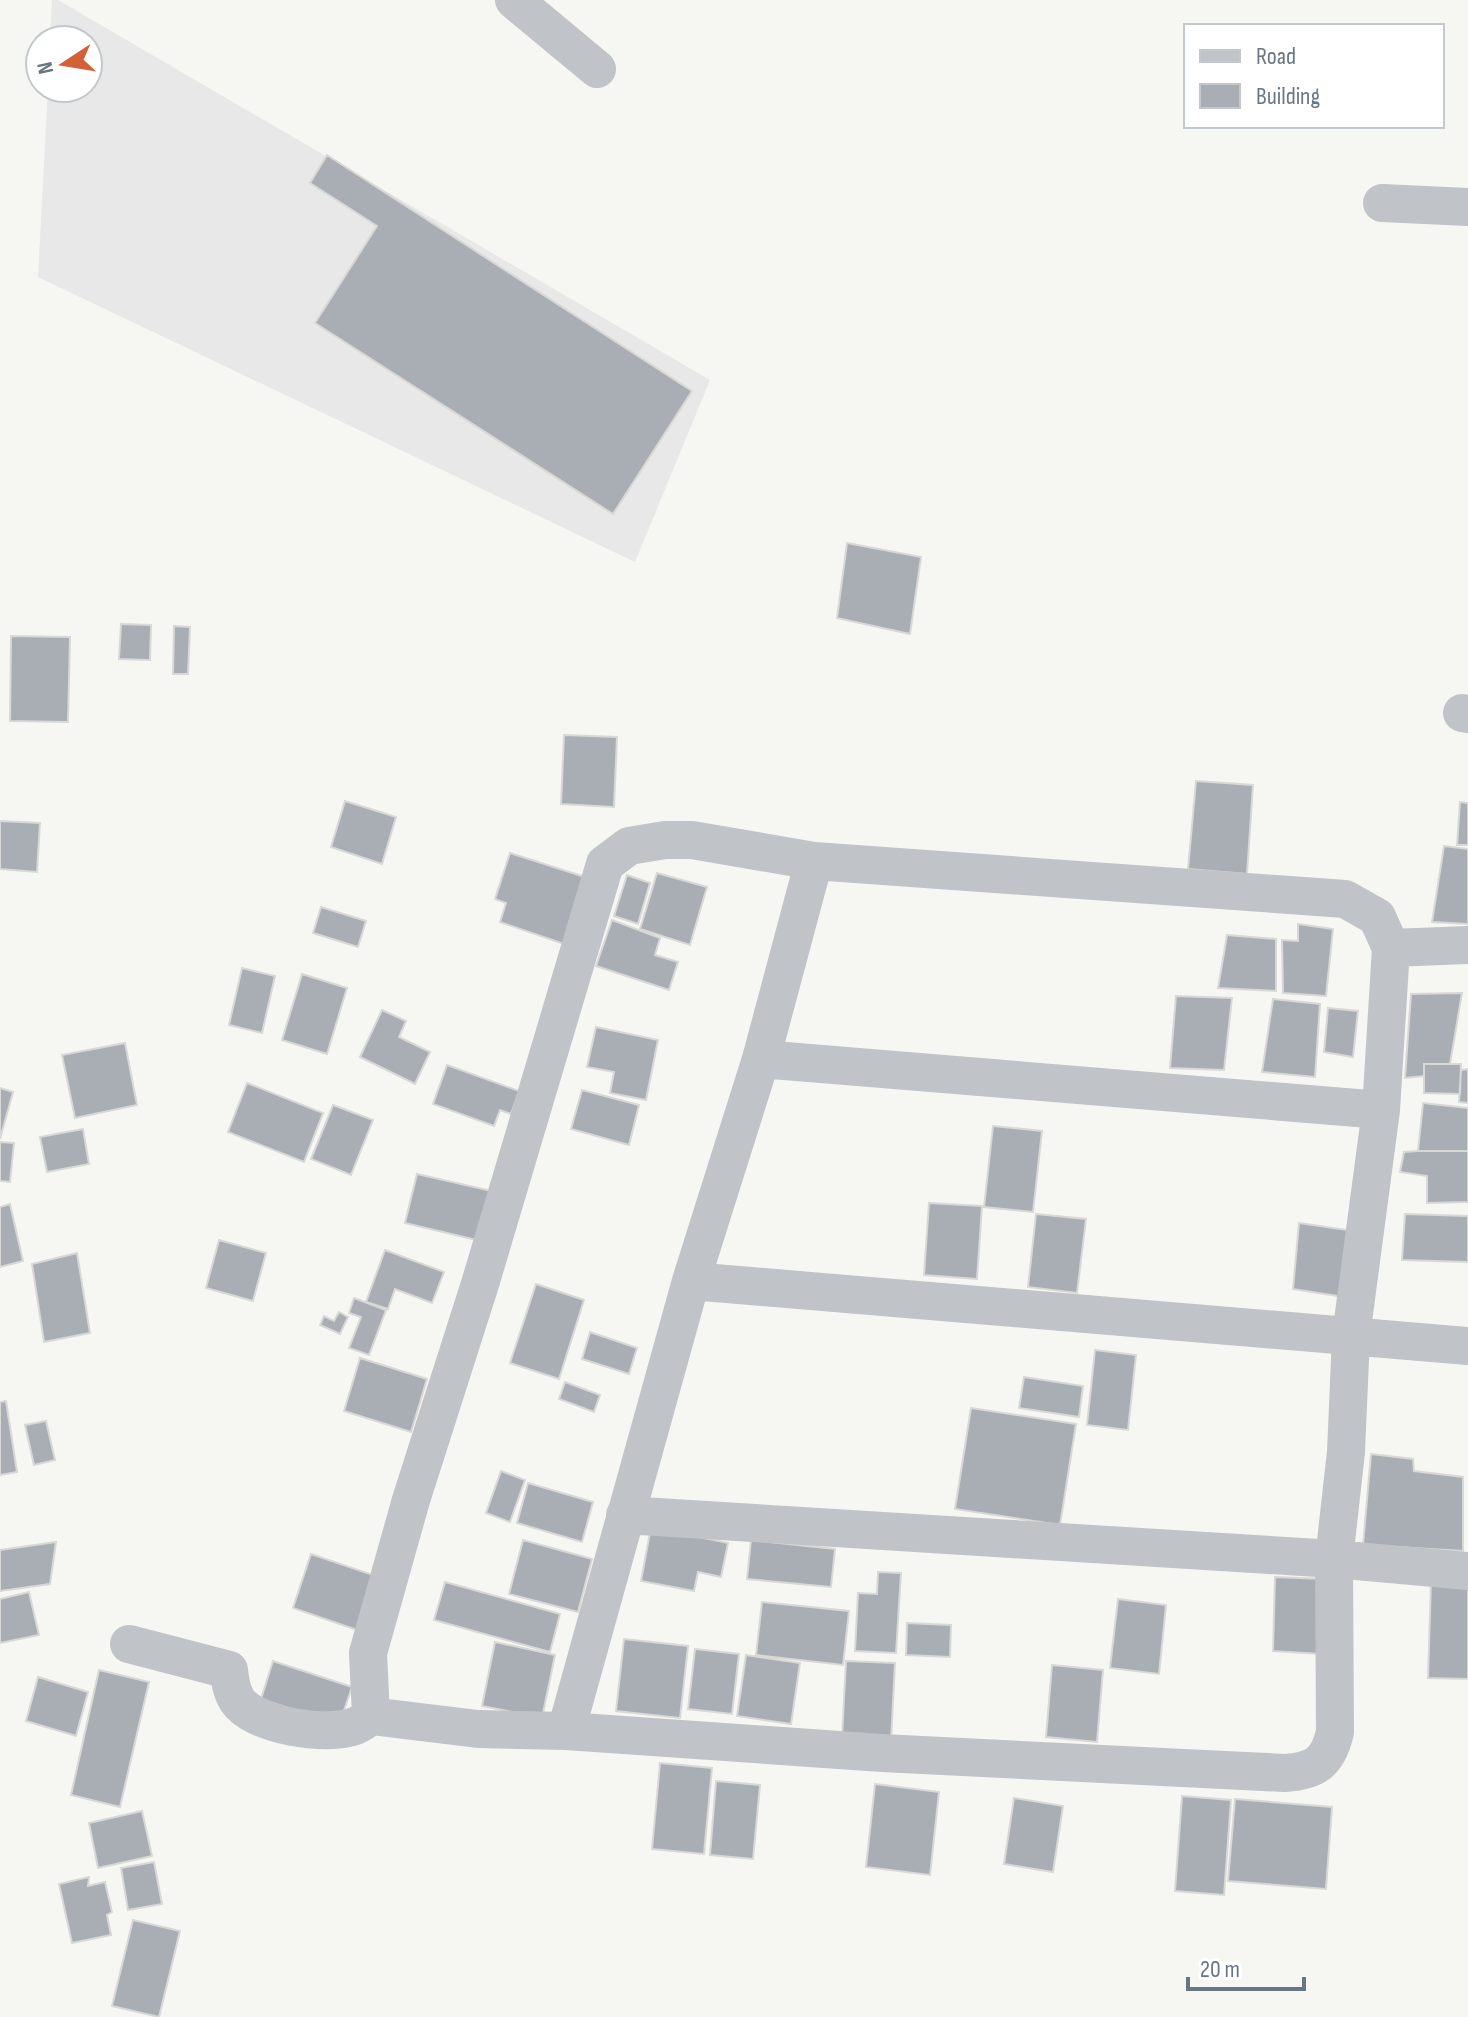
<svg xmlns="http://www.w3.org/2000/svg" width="1468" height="2017" font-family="'Sofia Sans Condensed',sans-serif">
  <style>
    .built { fill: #e7e8e7 }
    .building { fill: #a8aeb4; stroke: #d8d8d6; stroke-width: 2 }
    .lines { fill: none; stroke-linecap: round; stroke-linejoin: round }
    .street { stroke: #c0c3c7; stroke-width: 38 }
  </style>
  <rect width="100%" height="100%" fill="#f6f6f3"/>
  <path class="built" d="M 52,0 L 58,0 L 710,380 L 635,562 L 38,277 L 48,88 L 88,88 L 88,40 L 50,40 Z"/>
  <path class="building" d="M 327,155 L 692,391 L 613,514 L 315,323 L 377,226 L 310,183 Z
    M 847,543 L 921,557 L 910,634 L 837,618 Z
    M 121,624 L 151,625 L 150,660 L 119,659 Z
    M 174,626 L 190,627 L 188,674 L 173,674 Z
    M 11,636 L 70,637 L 68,722 L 10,721 Z
    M 564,735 L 617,737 L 614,807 L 561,804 Z
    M 1196,781 L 1253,785 L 1247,874 L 1188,869 Z
    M 345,801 L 396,817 L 382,864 L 331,847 Z
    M 1460,802 L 1468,803 L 1468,845 L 1457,845 Z
    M 0,821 L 40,823 L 37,872 L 0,869 Z
    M 1444,846 L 1468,849 L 1468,924 L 1432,922 Z
    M 510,853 L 588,878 L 567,945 L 500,922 L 506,903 L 495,899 Z
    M 657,873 L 707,887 L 690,945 L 640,929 Z
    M 627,875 L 650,883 L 638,924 L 614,916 Z
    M 321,907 L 366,921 L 358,947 L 313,933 Z
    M 612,920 L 660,938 L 655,955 L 678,962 L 669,990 L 596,966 Z
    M 1298,924 L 1333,929 L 1326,996 L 1283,993 L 1282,940 L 1298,941 Z
    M 1227,935 L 1276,939 L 1276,991 L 1218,988 Z
    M 242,968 L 275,976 L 262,1033 L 229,1025 Z
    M 302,974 L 347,988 L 327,1054 L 282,1040 Z
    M 1462,993 L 1450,1064 L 1424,1064 L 1424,1076 L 1405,1078 L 1411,994 Z
    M 1176,996 L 1232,998 L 1224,1070 L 1170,1068 Z
    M 1273,999 L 1320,1004 L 1315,1077 L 1262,1072 Z
    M 1328,1008 L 1358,1011 L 1353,1057 L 1324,1052 Z
    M 382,1010 L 406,1021 L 399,1037 L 430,1052 L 415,1084 L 360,1057 Z
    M 596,1027 L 658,1040 L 646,1100 L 610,1093 L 614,1072 L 587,1067 Z
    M 125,1043 L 137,1105 L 75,1118 L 62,1055 Z
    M 1424,1064 L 1461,1064 L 1460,1094 L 1424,1093 Z
    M 447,1065 L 519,1091 L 511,1114 L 500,1110 L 494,1126 L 433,1104 Z
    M 1468,1069 L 1468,1103 L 1459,1102 L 1461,1070 Z
    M 247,1083 L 323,1113 L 304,1162 L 228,1132 Z
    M 0,1088 L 13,1092 L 0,1139 Z
    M 582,1090 L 639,1105 L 629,1145 L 571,1129 Z
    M 1423,1103 L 1468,1108 L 1468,1151 L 1418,1151 Z
    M 333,1105 L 373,1120 L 351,1175 L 311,1159 Z
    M 993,1126 L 1042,1131 L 1033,1212 L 984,1207 Z
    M 83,1129 L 89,1164 L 47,1172 L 40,1137 Z
    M 0,1142 L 14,1143 L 10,1182 L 0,1181 Z
    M 1418,1151 L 1468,1151 L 1468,1202 L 1427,1203 L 1427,1176 L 1400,1172 L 1404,1152 Z
    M 417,1174 L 496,1192 L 485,1242 L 405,1223 Z
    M 929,1203 L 982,1206 L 977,1279 L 924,1275 Z
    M 10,1204 L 23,1261 L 0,1267 L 0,1207 Z
    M 1036,1214 L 1086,1219 L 1077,1293 L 1028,1287 Z
    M 1405,1214 L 1468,1216 L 1468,1262 L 1402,1260 Z
    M 1299,1223 L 1354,1231 L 1344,1297 L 1293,1289 Z
    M 219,1240 L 266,1253 L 253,1301 L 206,1288 Z
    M 385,1250 L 444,1272 L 432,1303 L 395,1289 L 388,1309 L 366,1302 Z
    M 77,1253 L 90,1333 L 44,1342 L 32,1264 Z
    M 536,1284 L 584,1300 L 559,1379 L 510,1363 Z
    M 354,1298 L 386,1310 L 369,1355 L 349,1348 L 361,1317 L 349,1313 Z
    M 339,1312 L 348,1317 L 340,1334 L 320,1325 L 324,1316 L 334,1321 Z
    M 590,1332 L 637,1348 L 629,1374 L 582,1359 Z
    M 1095,1350 L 1136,1355 L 1128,1430 L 1087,1425 Z
    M 360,1358 L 427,1379 L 411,1432 L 344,1411 Z
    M 1024,1377 L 1083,1386 L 1079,1417 L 1019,1408 Z
    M 565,1382 L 600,1395 L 594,1412 L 559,1399 Z
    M 6,1401 L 17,1472 L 0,1475 L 0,1402 Z
    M 971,1408 L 1076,1424 L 1060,1525 L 955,1509 Z
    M 46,1421 L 55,1460 L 34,1465 L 25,1425 Z
    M 1371,1454 L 1413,1459 L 1414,1471 L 1463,1477 L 1463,1551 L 1363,1545 Z
    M 501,1471 L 525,1480 L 510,1522 L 486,1513 Z
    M 528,1483 L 593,1502 L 582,1542 L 517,1523 Z
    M 651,1527 L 728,1543 L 721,1577 L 698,1572 L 694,1591 L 641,1581 Z
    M 523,1540 L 592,1559 L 578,1612 L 509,1594 Z
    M 751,1540 L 835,1549 L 831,1587 L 747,1579 Z
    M 56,1542 L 50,1584 L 0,1591 L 0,1550 Z
    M 311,1554 L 376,1576 L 357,1630 L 293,1608 Z
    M 878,1572 L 901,1573 L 896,1653 L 855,1651 L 858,1593 L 877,1594 Z
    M 1275,1577 L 1323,1579 L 1321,1654 L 1273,1651 Z
    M 1431,1581 L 1468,1585 L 1468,1679 L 1428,1678 Z
    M 445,1582 L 560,1614 L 550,1652 L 434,1620 Z
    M 29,1592 L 39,1635 L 0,1643 L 0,1599 Z
    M 1118,1599 L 1166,1605 L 1159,1674 L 1110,1668 Z
    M 762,1602 L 849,1611 L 843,1665 L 756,1655 Z
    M 907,1623 L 951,1625 L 950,1657 L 906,1655 Z
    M 624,1639 L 688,1646 L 680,1718 L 616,1711 Z
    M 495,1642 L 555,1655 L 542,1718 L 482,1706 Z
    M 695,1649 L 739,1654 L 732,1714 L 688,1709 Z
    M 746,1655 L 800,1663 L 791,1724 L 737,1716 Z
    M 273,1661 L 352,1687 L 339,1725 L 261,1699 Z
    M 846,1661 L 895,1663 L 891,1741 L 842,1738 Z
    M 1052,1665 L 1103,1670 L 1097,1742 L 1046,1737 Z
    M 99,1670 L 149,1682 L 120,1807 L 71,1795 Z
    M 38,1677 L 88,1692 L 76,1736 L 26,1721 Z
    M 660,1763 L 712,1768 L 704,1854 L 652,1849 Z
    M 716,1781 L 760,1785 L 753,1859 L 710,1855 Z
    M 875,1784 L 939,1792 L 930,1875 L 866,1867 Z
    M 1182,1796 L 1231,1800 L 1224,1895 L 1175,1891 Z
    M 1014,1798 L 1063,1806 L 1053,1872 L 1004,1864 Z
    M 1235,1799 L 1332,1807 L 1326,1889 L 1228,1881 Z
    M 142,1811 L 152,1856 L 98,1868 L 89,1823 Z
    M 154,1862 L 162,1904 L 128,1910 L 121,1868 Z
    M 89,1877 L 88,1886 L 105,1882 L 112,1912 L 107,1915 L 111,1935 L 72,1943 L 59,1884 Z
    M 133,1920 L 180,1931 L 159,2017 L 112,2006 Z"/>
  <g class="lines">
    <path class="street" d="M 514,0 L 597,69
      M 1382,203 L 1468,207
      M 1462,713 L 1468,714
      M 665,840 L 692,840 L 814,861 L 1345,899 L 1377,917 L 1391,948 L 1381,1110 L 1351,1336 L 1346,1452 L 1334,1559 L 1335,1732 C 1328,1762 1316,1771 1285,1773 L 882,1753 L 566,1731 L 478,1729 L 371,1716 L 368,1653 L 411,1500 L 480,1284 L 605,864 L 629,846 Z
      M 1391,948 L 1468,945
      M 761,1059 L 1381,1110
      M 691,1281 L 1468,1346
      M 625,1515 L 1334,1559 L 1468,1571
      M 129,1644 L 229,1670 C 230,1681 231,1690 237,1700 C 254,1726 327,1737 355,1726 C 360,1724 366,1720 371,1716
      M 566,1731 L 691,1281 L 761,1059 L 814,861"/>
  </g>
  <rect x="1184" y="24" width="260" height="104" fill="#ffffff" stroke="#c3c8cd" stroke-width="2"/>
  <rect x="1200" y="50" width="40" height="12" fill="#c0c3c7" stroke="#c3c8cd" stroke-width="2"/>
  <text x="1256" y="64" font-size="24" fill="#687582">Road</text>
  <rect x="1200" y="84" width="40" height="24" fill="#a8aeb4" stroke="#c3c8cd" stroke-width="2"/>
  <text x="1256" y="104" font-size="24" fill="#687582">Building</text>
  <g transform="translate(64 64) rotate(258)"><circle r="38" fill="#ffffff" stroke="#c3c8cd" stroke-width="2"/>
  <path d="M0-6L14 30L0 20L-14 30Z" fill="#d36036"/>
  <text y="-12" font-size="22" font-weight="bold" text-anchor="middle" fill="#687582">N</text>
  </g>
  <path d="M1188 1977v12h116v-12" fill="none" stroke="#687582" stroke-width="4"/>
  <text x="1200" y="1977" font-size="24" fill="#687582" stroke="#ffffff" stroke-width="6" paint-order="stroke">20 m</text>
</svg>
